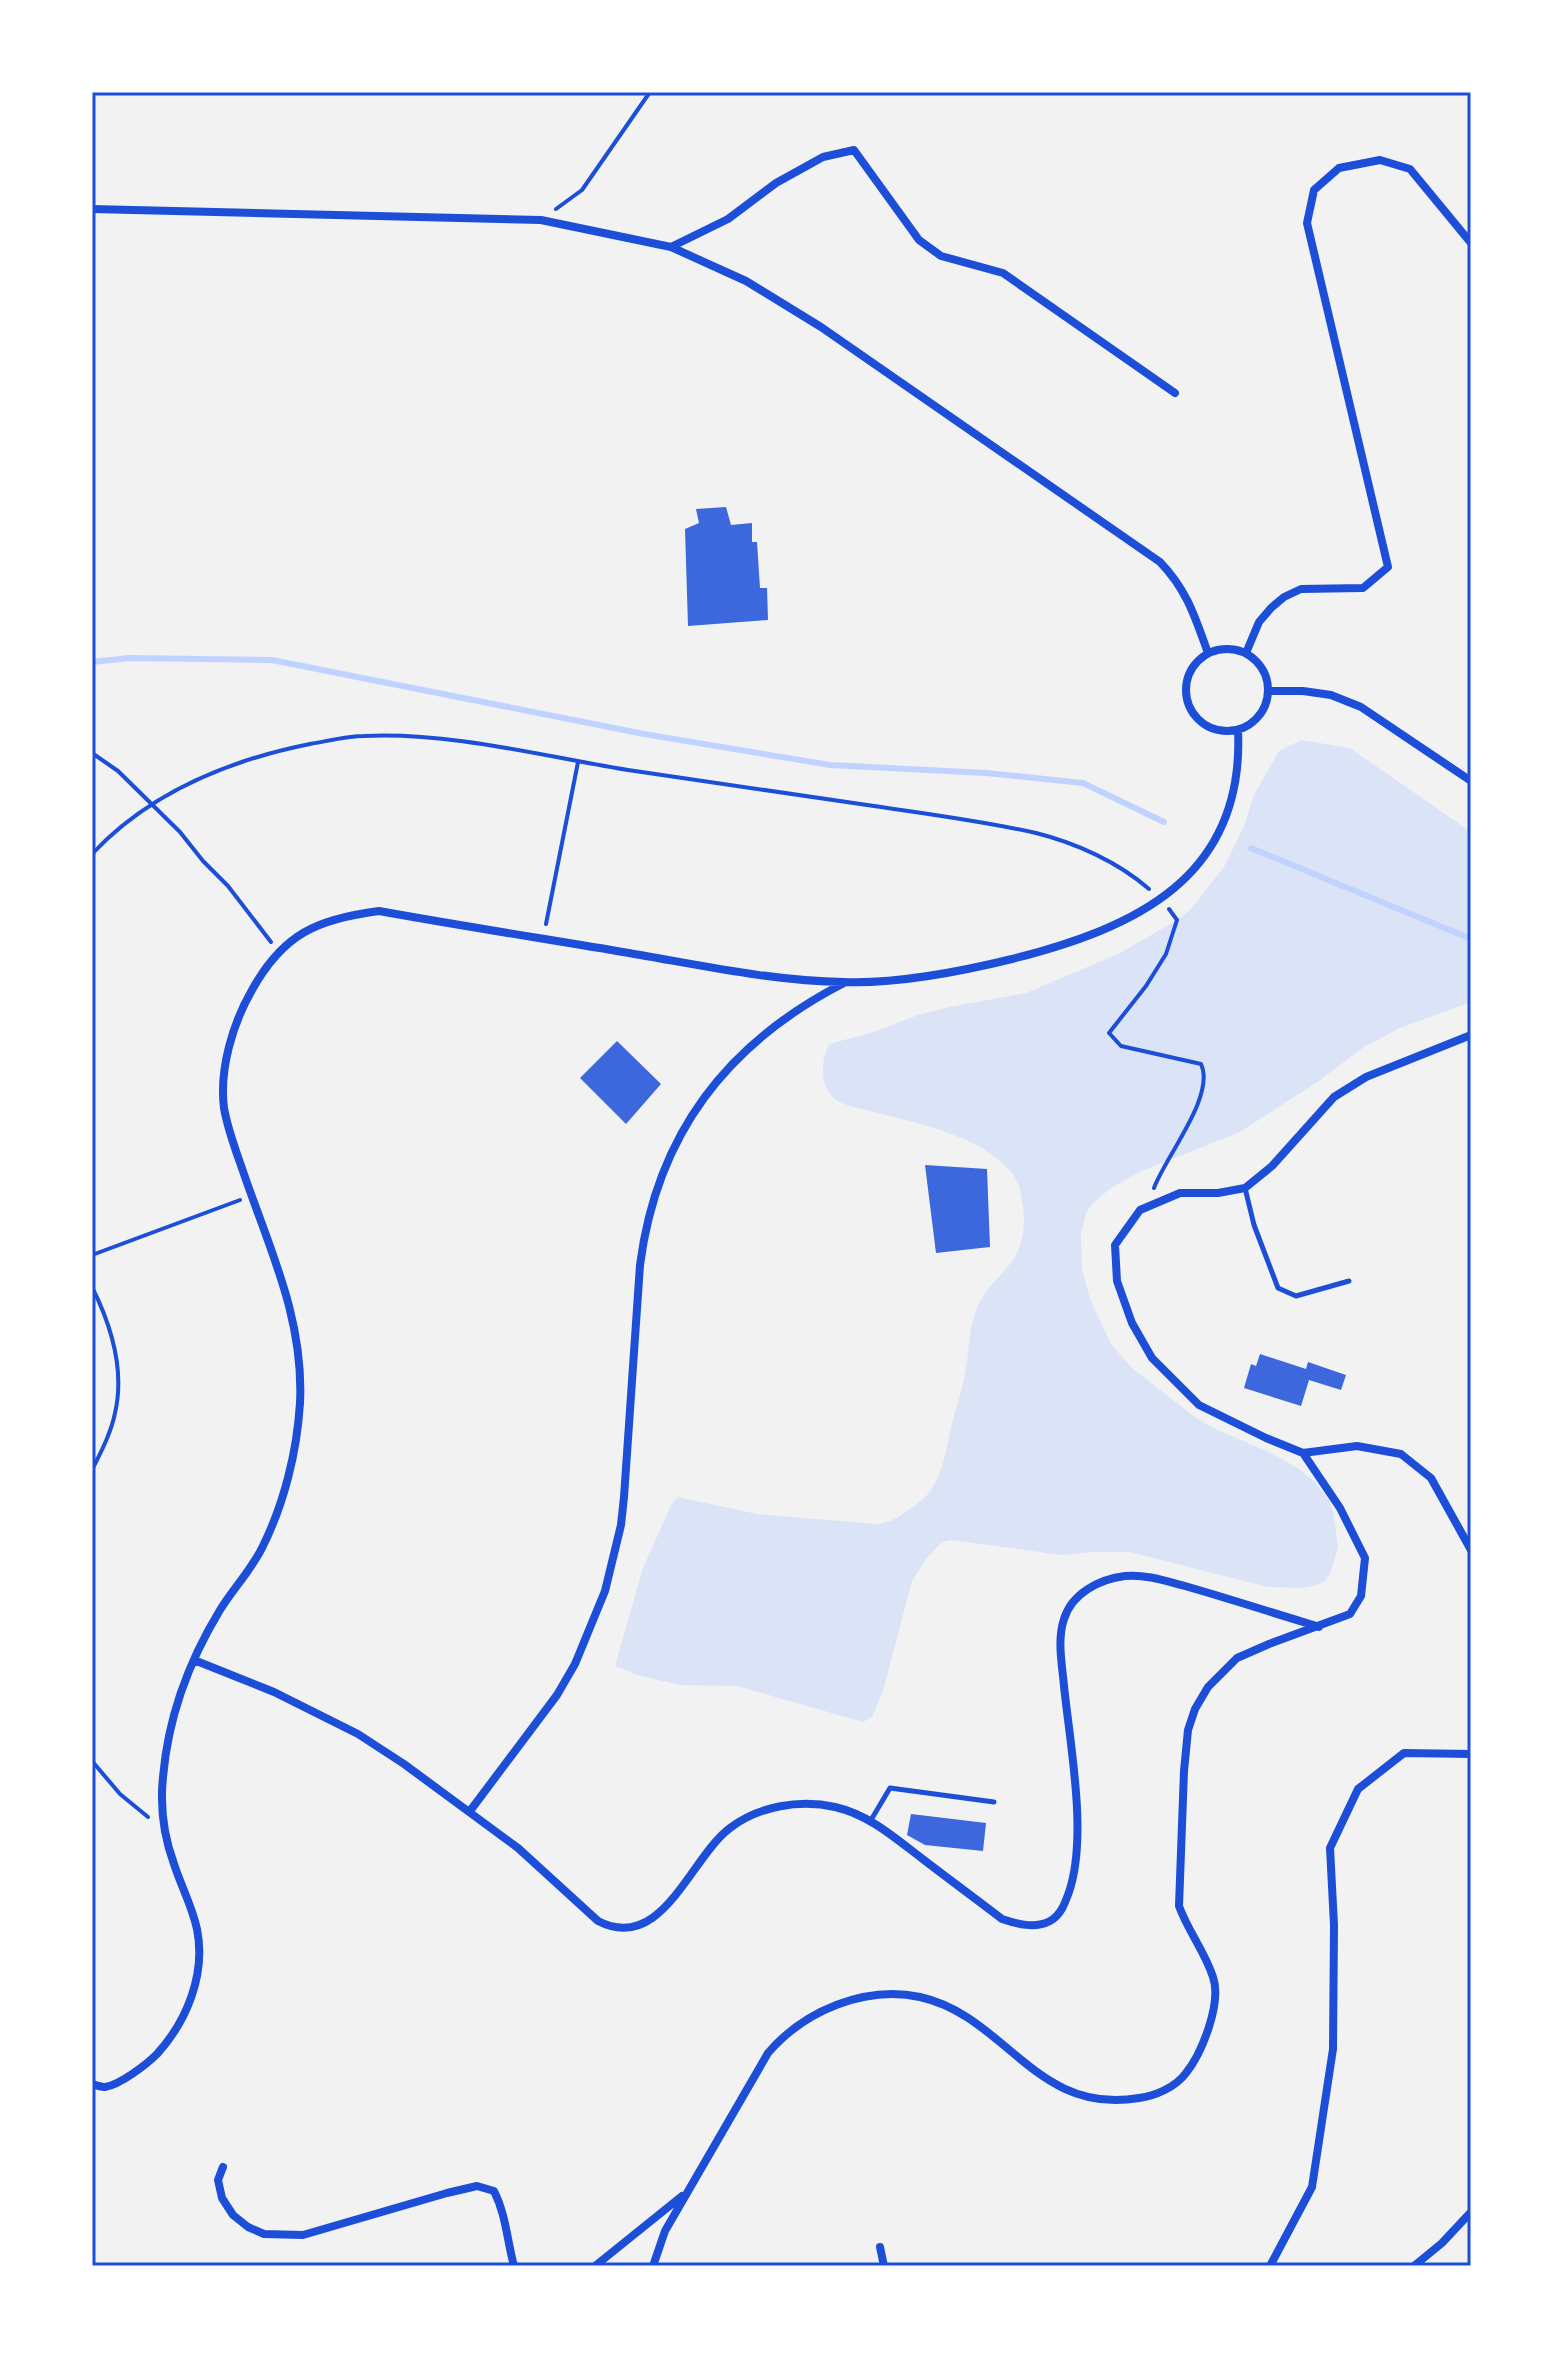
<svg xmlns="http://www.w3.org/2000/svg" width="1563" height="2358" font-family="'Source Sans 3',sans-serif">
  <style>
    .green { fill: #dbe4f7 }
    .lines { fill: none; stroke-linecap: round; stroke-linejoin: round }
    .stream { stroke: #bfd3fe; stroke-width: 6 }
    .building { fill: #3d67dc }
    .path { stroke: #1d4ed8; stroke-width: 4 }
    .service { stroke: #1d4ed8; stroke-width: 5 }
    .minor { stroke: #1d4ed8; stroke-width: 8 }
    .neatline { fill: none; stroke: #1d4ed8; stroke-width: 3 }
  </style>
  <rect width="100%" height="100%" fill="#f2f2f2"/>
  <path class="green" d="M 1301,740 L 1350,748 L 1471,832 L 1471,1002 L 1400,1028 L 1364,1047 L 1316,1083 L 1238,1133 L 1139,1172 L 1111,1188 L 1092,1204 L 1086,1213 L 1081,1235 L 1082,1269 L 1090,1299 L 1111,1344 L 1133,1369 L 1195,1417 L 1213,1428 L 1269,1452 L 1298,1468 L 1315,1482 L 1329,1501 L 1333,1511 L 1338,1547 L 1331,1572 L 1325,1581 L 1314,1586 L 1301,1588 L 1267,1587 L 1130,1552 L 1095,1552 L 1061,1555 L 952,1540 L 942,1542 L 926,1559 L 912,1581 L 883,1691 L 872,1717 L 863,1722 L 737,1686 L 680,1685 L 637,1675 L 615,1666 L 643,1568 L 671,1505 L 678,1497 L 757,1514 L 876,1524 C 890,1523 897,1518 908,1510 C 915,1505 922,1501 927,1495 C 943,1477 946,1449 951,1427 C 956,1407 963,1388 966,1368 C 969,1352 969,1335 973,1320 C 983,1285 1000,1281 1016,1255 C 1024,1241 1025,1222 1023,1207 C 1021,1195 1020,1183 1012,1173 C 981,1135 916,1123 870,1111 C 858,1107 839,1106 831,1095 C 819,1081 822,1059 829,1044 L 870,1033 L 918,1015 L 949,1007 L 1026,993 L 1120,953 L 1177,920 L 1189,911 L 1224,867 L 1244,826 L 1254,795 L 1279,751 Z"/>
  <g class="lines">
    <path class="stream" d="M 92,662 L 129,658 L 272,660 L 644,734 L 830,765 L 986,773 L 1083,783 L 1164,822
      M 1251,848 L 1471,939"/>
  </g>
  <path class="building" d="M 726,507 L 731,525 L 752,523 L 752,542 L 757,542 L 760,588 L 767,588 L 768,620 L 688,626 L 685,529 L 699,523 L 696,509 Z
    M 617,1041 L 661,1084 L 626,1124 L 580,1078 Z
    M 925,1165 L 987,1169 L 990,1247 L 936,1253 Z
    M 1260,1354 L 1306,1369 L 1308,1362 L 1346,1375 L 1341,1390 L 1309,1380 L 1301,1406 L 1244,1388 L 1251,1364 L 1256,1366 Z
    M 911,1814 L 986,1823 L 983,1851 L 925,1845 L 907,1835 Z"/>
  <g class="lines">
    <path class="path" d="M 556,209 L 582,190 L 650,92
      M 92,753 L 118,771 L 180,832 L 203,861 L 228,886 L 271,942
      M 92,854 C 149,793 230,760 310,744 C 328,741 347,736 364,736 C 453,732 541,756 628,770 C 710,782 792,794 874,806 C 928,814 983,821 1036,833 C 1076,843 1118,862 1149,889
      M 546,924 L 578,762
      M 1154,1188 C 1165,1157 1216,1096 1201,1064 L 1121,1046 L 1109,1033 L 1146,986 L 1166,954 L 1177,920 L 1169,909
      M 92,1255 L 240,1200
      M 92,1287 C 111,1325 125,1370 115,1413 C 111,1433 101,1452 92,1470
      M 92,1761 L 120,1794 L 148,1817"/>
    <path class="service" d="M 1245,1188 L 1254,1225 L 1278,1288 L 1296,1296 L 1349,1281
      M 871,1820 L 890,1788 L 994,1802"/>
    <path class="minor" d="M 92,209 L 541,220 L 671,247 L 746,281 L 821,327 L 1160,562 C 1187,590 1195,617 1208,653
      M 671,247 L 728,219 L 776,183 L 823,157 L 854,150 L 919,240 L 941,256 L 1003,273 L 1175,393
      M1186 690a41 41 0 1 1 82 0a41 41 0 1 1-82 0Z
      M 1246,653 L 1259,622 L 1271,608 L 1284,597 L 1301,589 L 1363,588 L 1388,567 L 1307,223 L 1314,190 L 1339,168 L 1380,160 L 1410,169 L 1471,243
      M 1268,691 L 1303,691 L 1331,695 L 1361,707 L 1471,781
      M 1471,1035 L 1366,1077 L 1334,1097 L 1272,1166 L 1245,1188 L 1218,1193 L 1180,1193 L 1140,1210 L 1115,1245 L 1117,1281 L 1132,1323 L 1152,1358 L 1199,1405 L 1266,1438 L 1303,1453 L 1357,1446 L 1401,1454 L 1431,1478 L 1471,1550
      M 194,1660 L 274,1692 L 358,1734 L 404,1764 L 518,1848 L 598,1921 C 662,1954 690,1858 730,1828 C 759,1806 800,1799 835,1807 C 870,1815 896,1839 924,1860 C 950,1880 976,1899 1002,1919 C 1017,1924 1035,1929 1050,1921 C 1061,1915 1065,1903 1069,1892 C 1088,1836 1070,1745 1064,1686 C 1062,1664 1057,1640 1064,1619 C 1072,1593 1100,1579 1125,1576 C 1145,1574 1166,1581 1185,1586 C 1230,1599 1274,1613 1319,1627
      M 470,1811 L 557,1695 L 575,1664 L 605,1591 L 621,1525 L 624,1497 L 640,1265 C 657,1134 727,1043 844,983
      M 92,2084 C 96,2085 101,2087 105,2087 C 120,2085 147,2064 157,2054 C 187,2021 206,1974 197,1929 C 192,1906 181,1886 174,1864 C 164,1837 160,1806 163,1777 C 168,1718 189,1661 220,1610 C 233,1589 251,1570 262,1548 C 284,1504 297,1452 300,1403 C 304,1322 272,1254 246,1180 C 238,1156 228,1132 224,1108 C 219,1069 233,1023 252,990 C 283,934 317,919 379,911 C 462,926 546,939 629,953 C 700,965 772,981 844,982 C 898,984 959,972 1012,959 C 1135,928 1245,878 1238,730
      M 223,2167 L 218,2180 L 222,2198 L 233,2215 L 248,2227 L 264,2234 L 303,2235 L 447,2193 L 477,2186 L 494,2191 C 506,2215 507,2240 514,2266
      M 880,2247 L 884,2266
      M 595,2266 L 682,2196
      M 653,2266 L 665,2231 L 768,2053 C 804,2011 865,1985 920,1997 C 1006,2016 1036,2116 1139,2098 C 1155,2096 1176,2087 1186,2073 C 1202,2053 1222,2003 1213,1977 C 1205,1952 1188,1931 1179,1906 L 1184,1771 L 1188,1730 L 1195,1709 L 1208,1687 L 1237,1658 L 1269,1644 L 1350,1614 L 1361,1596 L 1365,1558 L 1340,1508 L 1303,1453
      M 1270,2266 L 1312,2187 L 1333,2049 L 1334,1925 L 1330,1848 L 1358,1789 L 1404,1753 L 1471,1754
      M 1414,2266 L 1442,2243 L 1471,2212"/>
  </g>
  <rect width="1563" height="2358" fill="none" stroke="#ffffff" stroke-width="188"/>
  <rect x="94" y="94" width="1375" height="2170" class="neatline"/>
</svg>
